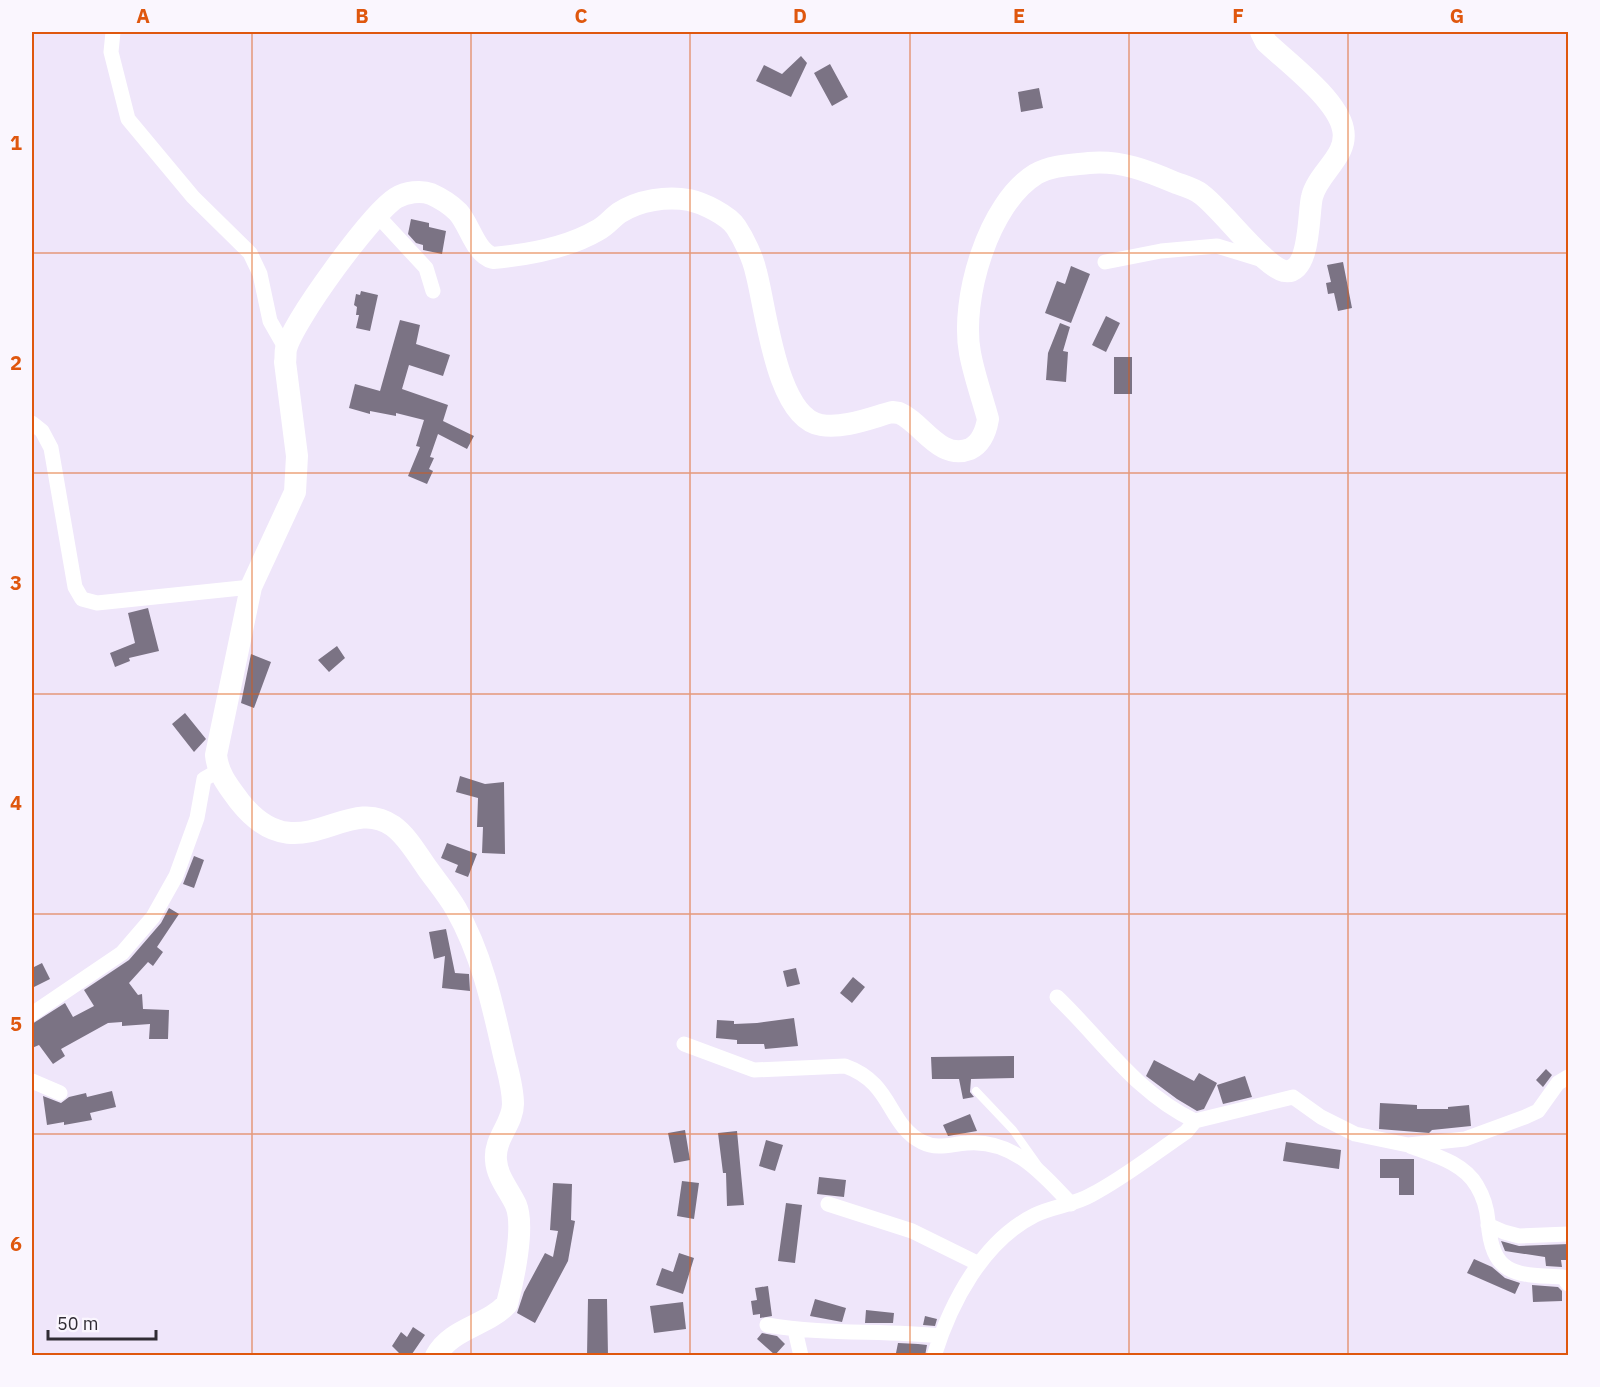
<svg xmlns="http://www.w3.org/2000/svg" width="1600" height="1387" font-family="'IBM Plex Sans',sans-serif">
  <style>
    .building { fill: #7b7384 }
    .lines { fill: none; stroke-linecap: round; stroke-linejoin: round }
    .lane { stroke: #fff; stroke-width: 8 }
    .street { stroke: #fff; stroke-width: 15 }
    .secondary { stroke: #fff; stroke-width: 22 }
    .grid { fill: none; stroke: #df570e; stroke-width: 1.5; stroke-opacity: 0.55 }
    .neatline { fill: none; stroke: #df570e; stroke-width: 2 }
    .grid-label { font-size: 20px; text-anchor: middle; font-weight: bold; fill: #df570e }
  </style>
  <rect width="100%" height="100%" fill="#efe6fa"/>
  <path class="building" d="M 801,56 L 807,63 L 791,97 L 756,81 L 764,65 L 782,74 Z
    M 830,64 L 848,97 L 832,106 L 814,73 Z
    M 1039,88 L 1043,108 L 1021,112 L 1018,92 Z
    M 411,219 L 429,223 L 429,227 L 446,231 L 442,254 L 423,250 L 423,245 L 416,243 L 408,234 Z
    M 1343,262 L 1352,308 L 1338,311 L 1334,293 L 1328,294 L 1326,283 L 1331,282 L 1327,265 Z
    M 1071,266 L 1090,274 L 1071,323 L 1045,313 L 1057,281 L 1065,284 Z
    M 361,291 L 378,295 L 370,331 L 356,328 L 359,315 L 356,315 L 357,307 L 354,305 L 356,294 L 360,295 Z
    M 1106,316 L 1120,323 L 1106,352 L 1092,345 Z
    M 400,320 L 420,325 L 416,344 L 450,355 L 443,376 L 409,365 L 402,389 L 448,405 L 443,421 L 474,436 L 467,449 L 438,434 L 430,457 L 434,458 L 429,469 L 433,471 L 427,484 L 408,476 L 420,447 L 416,446 L 424,420 L 396,413 L 396,416 L 370,411 L 370,414 L 349,408 L 355,384 L 380,391 Z
    M 1060,323 L 1070,327 L 1063,351 L 1068,352 L 1066,382 L 1046,380 L 1048,353 Z
    M 1114,357 L 1132,357 L 1132,394 L 1114,394 Z
    M 148,608 L 159,651 L 129,658 L 130,661 L 115,667 L 110,653 L 135,643 L 128,613 Z
    M 337,646 L 345,658 L 329,672 L 318,660 Z
    M 251,654 L 271,662 L 254,708 L 241,703 Z
    M 185,713 L 206,739 L 194,752 L 172,724 Z
    M 460,776 L 485,784 L 504,782 L 505,854 L 482,853 L 483,827 L 477,827 L 478,798 L 456,792 Z
    M 447,843 L 477,854 L 468,877 L 455,872 L 458,865 L 441,858 Z
    M 194,856 L 204,860 L 194,888 L 183,884 Z
    M 169,908 L 179,914 L 157,947 L 163,952 L 153,966 L 148,962 L 129,983 L 138,995 L 142,994 L 143,1009 L 169,1010 L 168,1039 L 149,1039 L 150,1024 L 122,1026 L 122,1022 L 108,1023 L 61,1049 L 65,1056 L 53,1064 L 39,1045 L 32,1048 L 32,1024 L 65,1003 L 73,1017 L 94,1006 L 84,990 L 129,960 L 161,923 Z
    M 446,929 L 455,973 L 469,974 L 470,991 L 442,988 L 445,956 L 434,959 L 429,932 Z
    M 42,963 L 50,979 L 32,988 L 32,968 Z
    M 796,968 L 800,984 L 787,987 L 783,971 Z
    M 853,977 L 865,987 L 852,1003 L 840,993 Z
    M 794,1018 L 798,1046 L 765,1049 L 764,1044 L 737,1044 L 737,1040 L 716,1038 L 717,1020 L 734,1021 L 734,1024 L 757,1023 Z
    M 1014,1056 L 1014,1078 L 971,1079 L 970,1092 L 974,1097 L 963,1099 L 959,1079 L 932,1079 L 931,1057 Z
    M 1154,1060 L 1194,1081 L 1199,1073 L 1217,1083 L 1204,1109 L 1197,1111 L 1177,1099 L 1146,1076 Z
    M 1546,1069 L 1552,1075 L 1543,1087 L 1536,1080 Z
    M 1245,1076 L 1252,1097 L 1223,1104 L 1217,1085 Z
    M 112,1091 L 116,1107 L 90,1113 L 92,1120 L 64,1125 L 64,1122 L 47,1125 L 43,1096 L 61,1103 L 69,1097 L 86,1093 L 87,1097 Z
    M 1380,1103 L 1417,1105 L 1417,1109 L 1448,1109 L 1448,1107 L 1469,1105 L 1471,1126 L 1432,1130 L 1429,1133 L 1379,1129 Z
    M 970,1114 L 977,1131 L 948,1136 L 943,1125 Z
    M 685,1130 L 690,1160 L 674,1163 L 668,1133 Z
    M 737,1131 L 744,1205 L 727,1206 L 726,1173 L 723,1173 L 718,1133 Z
    M 766,1140 L 783,1145 L 775,1171 L 759,1166 Z
    M 1286,1142 L 1341,1150 L 1339,1169 L 1283,1161 Z
    M 1380,1159 L 1414,1159 L 1414,1195 L 1399,1195 L 1399,1178 L 1380,1178 Z
    M 819,1177 L 846,1180 L 844,1197 L 817,1194 Z
    M 682,1181 L 699,1183 L 694,1219 L 677,1216 Z
    M 553,1183 L 572,1184 L 571,1220 L 575,1221 L 568,1261 L 535,1323 L 517,1313 L 524,1292 L 545,1253 L 553,1257 L 558,1231 L 550,1230 Z
    M 786,1203 L 802,1205 L 795,1263 L 778,1261 Z
    M 1501,1241 L 1519,1246 L 1569,1244 L 1569,1260 L 1561,1260 L 1562,1267 L 1546,1266 L 1545,1257 L 1505,1251 Z
    M 679,1253 L 694,1258 L 683,1294 L 656,1285 L 662,1268 L 673,1272 Z
    M 1474,1259 L 1492,1267 L 1505,1278 L 1520,1283 L 1515,1294 L 1467,1273 Z
    M 1532,1285 L 1558,1287 L 1562,1291 L 1562,1301 L 1533,1302 Z
    M 768,1286 L 772,1316 L 760,1318 L 760,1314 L 753,1315 L 751,1301 L 757,1300 L 755,1288 Z
    M 588,1299 L 607,1299 L 608,1356 L 587,1356 Z
    M 815,1299 L 846,1308 L 842,1322 L 810,1316 Z
    M 683,1302 L 686,1329 L 654,1333 L 650,1306 Z
    M 866,1310 L 894,1313 L 893,1323 L 865,1323 Z
    M 925,1316 L 937,1319 L 935,1326 L 923,1325 Z
    M 413,1327 L 425,1335 L 412,1354 L 400,1354 L 392,1346 L 401,1332 L 407,1337 Z
    M 762,1333 L 777,1336 L 785,1344 L 775,1355 L 757,1339 Z
    M 898,1343 L 918,1344 L 927,1345 L 925,1356 L 903,1356 L 896,1353 Z"/>
  <g class="lines">
    <path class="lane" d="M 976,1091 L 1013,1130 L 1040,1168"/>
    <path class="street" d="M 113,32 L 111,52 L 128,119 L 193,197 L 250,253 L 260,274 L 270,321 L 286,349
      M 377,215 L 426,268 L 433,291
      M 1105,262 L 1161,251 L 1217,246 L 1263,260
      M 32,423 L 42,431 L 51,448 L 75,587 L 82,599 L 97,603 L 251,587
      M 1057,997 C 1103,1041 1136,1093 1195,1121
      M 32,1014 L 122,953 L 153,917 L 176,876 L 197,818 L 204,779 L 218,771
      M 684,1044 L 754,1070 L 845,1066 C 893,1083 887,1124 922,1142 C 938,1150 951,1144 967,1143 C 1013,1139 1043,1174 1071,1204
      M 32,1081 L 60,1093
      M 1410,1146 C 1434,1155 1464,1163 1477,1186 C 1483,1196 1487,1209 1488,1221 C 1492,1276 1515,1275 1563,1277 L 1568,1284
      M 828,1204 L 912,1231 L 979,1264
      M 1488,1225 L 1504,1232 L 1519,1236 L 1568,1234
      M 767,1325 C 825,1335 882,1330 940,1336
      M 795,1330 L 801,1356
      M 934,1356 C 951,1302 983,1241 1035,1215 C 1053,1206 1074,1205 1091,1195 C 1124,1178 1155,1153 1186,1132 L 1195,1121 L 1293,1097 L 1321,1117 L 1355,1134 L 1408,1145 L 1465,1139 L 1525,1117 L 1538,1111 L 1558,1083 L 1568,1077"/>
    <path class="secondary" d="M 436,1356 C 451,1328 487,1326 507,1304 C 513,1281 525,1227 516,1205 C 509,1190 497,1177 496,1160 C 494,1138 513,1124 513,1104 C 513,1086 507,1069 503,1051 C 492,1002 481,953 456,909 C 448,895 437,882 427,868 C 417,854 407,836 393,826 C 346,792 298,875 240,802 C 228,786 218,774 216,755 L 251,587 L 295,492 L 297,456 L 285,362 C 286,358 285,353 286,349 C 293,321 372,213 396,198 C 406,192 421,190 431,194 C 440,198 451,205 458,212 C 470,225 475,253 493,258 C 527,255 569,247 598,230 C 606,226 612,218 619,213 C 639,200 667,196 689,200 C 703,203 728,215 736,227 C 744,239 753,258 756,272 C 766,308 776,418 821,425 C 843,429 870,418 892,412 L 899,413 C 922,422 939,461 970,449 C 982,443 986,431 988,419 C 982,397 974,375 970,353 C 960,300 988,203 1036,174 C 1052,165 1071,165 1089,163 C 1121,160 1148,171 1176,183 C 1184,186 1195,189 1201,194 C 1221,208 1263,266 1284,271 C 1311,276 1308,212 1312,197 C 1318,172 1349,156 1343,129 C 1337,99 1287,62 1266,42 L 1261,32"/>
  </g>
  <path class="grid" d="M 252,32 L 252,1356M 471,32 L 471,1356M 690,32 L 690,1356M 910,32 L 910,1356M 1129,32 L 1129,1356M 1348,32 L 1348,1356M 32,253 L 1568,253M 32,473 L 1568,473M 32,694 L 1568,694M 32,914 L 1568,914M 32,1134 L 1568,1134"/>
  <rect width="1600" height="1387" fill="none" stroke="#faf6fe" stroke-width="66"/>
  <path d="M48 1330v9h108v-9" fill="none" stroke="#302c34" stroke-width="3"/>
  <text x="57" y="1330" font-size="18" fill="#302c34" stroke="#faf6fe" stroke-width="4.5" paint-order="stroke">50 m</text>
  <rect x="33" y="33" width="1534" height="1321" class="neatline"/>
  <g class="grid-label">
    <text x="143" y="23">A</text>
    <text x="362" y="23">B</text>
    <text x="581" y="23">C</text>
    <text x="800" y="23">D</text>
    <text x="1019" y="23">E</text>
    <text x="1238" y="23">F</text>
    <text x="1457" y="23">G</text>
    <text x="16" y="150">1</text>
    <text x="16" y="370">2</text>
    <text x="16" y="590">3</text>
    <text x="16" y="810">4</text>
    <text x="16" y="1031">5</text>
    <text x="16" y="1251">6</text>
  </g>
</svg>
